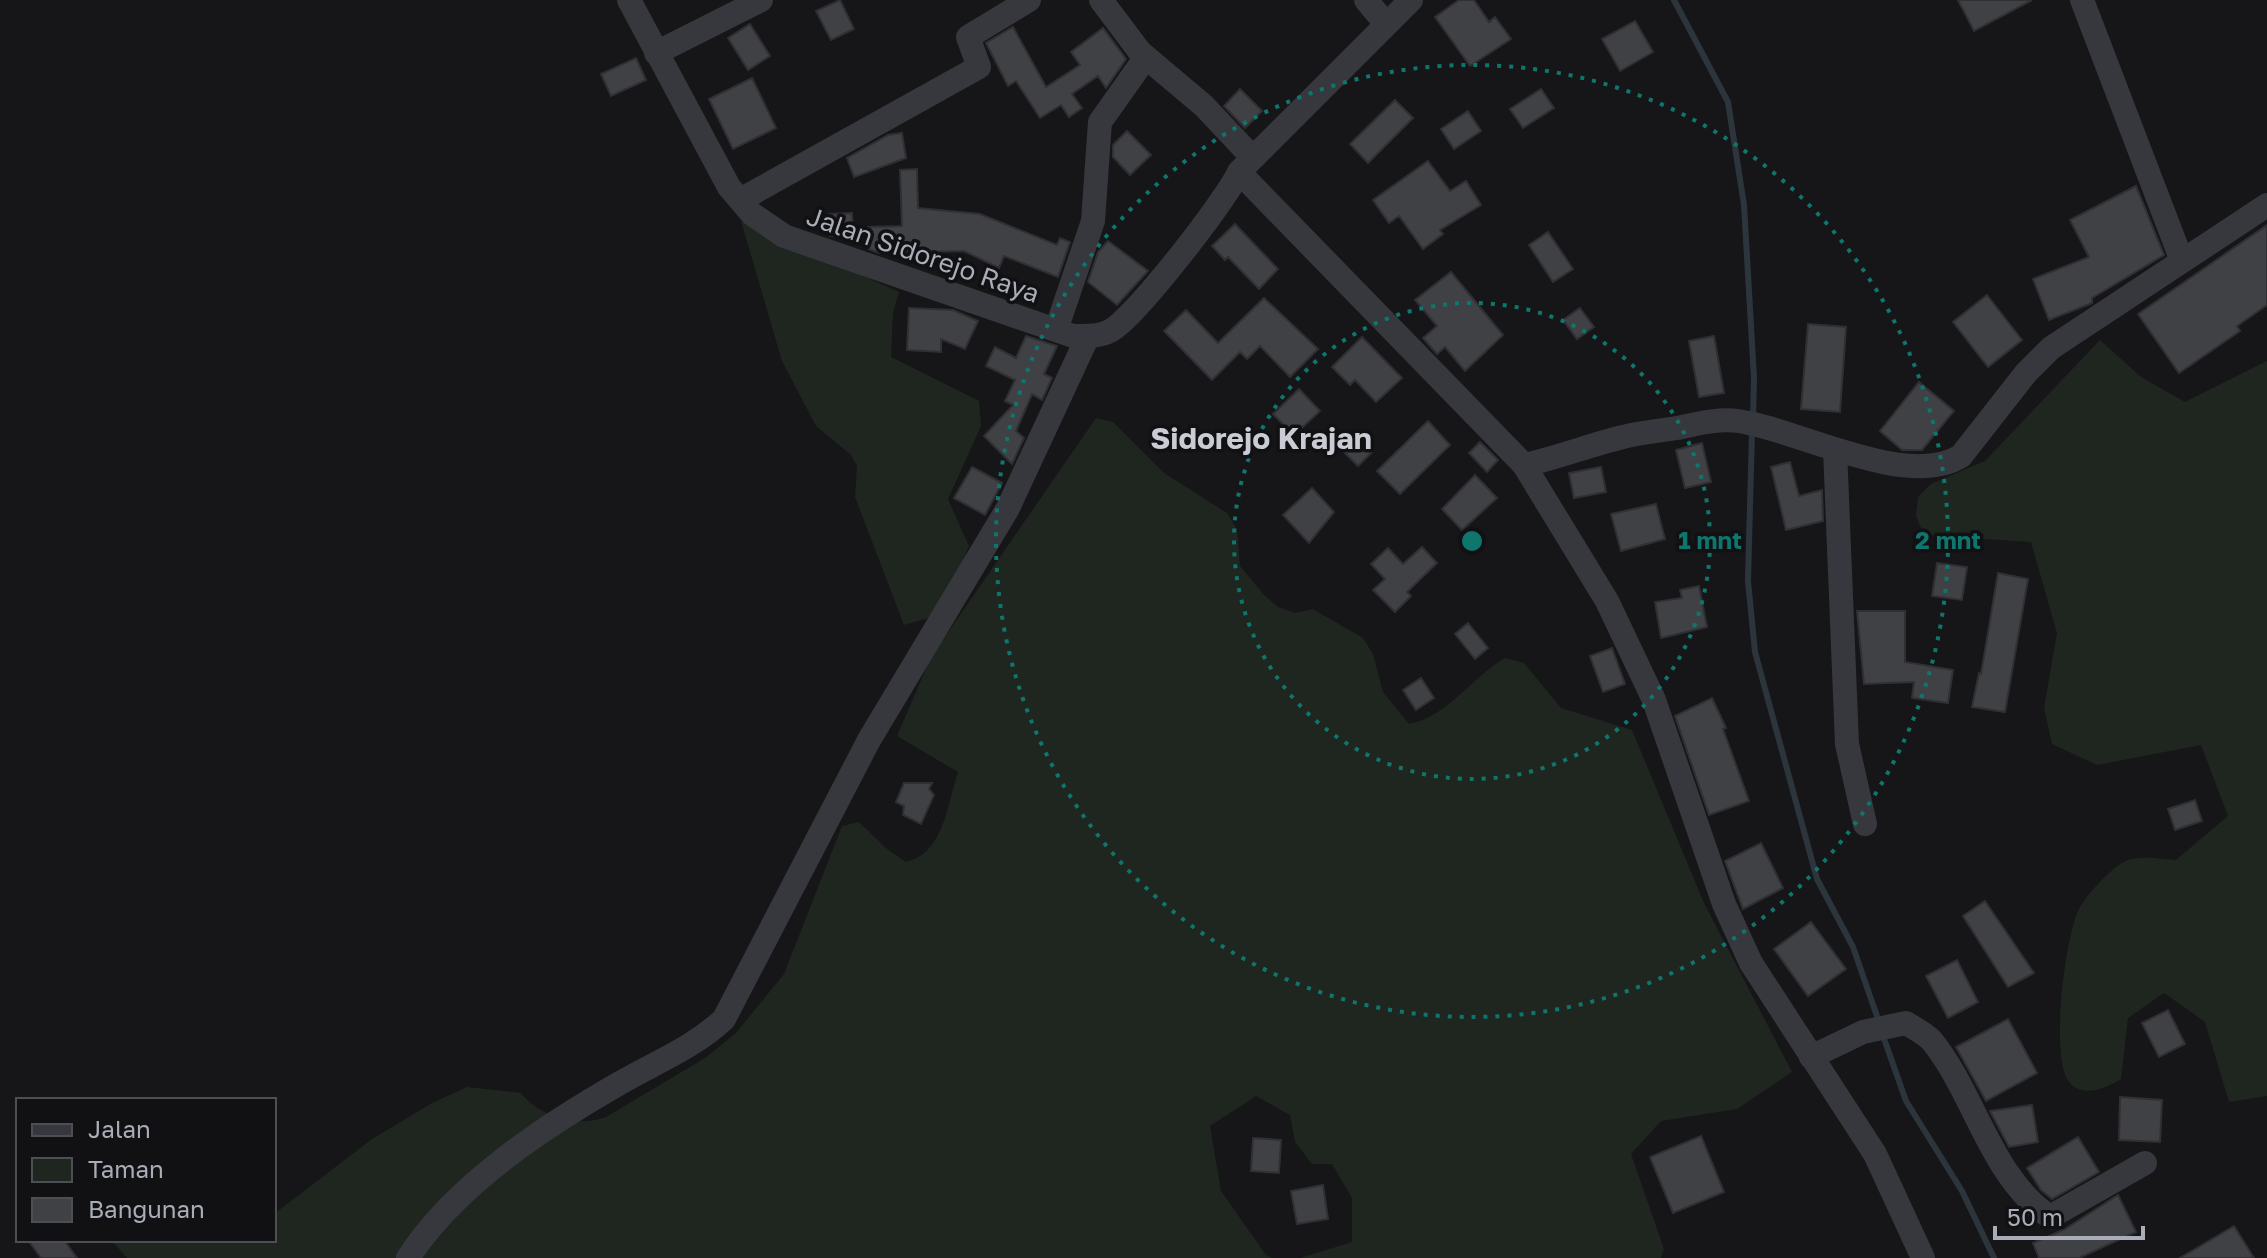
<svg xmlns="http://www.w3.org/2000/svg" width="2267" height="1258" font-family="'Golos Text',sans-serif">
  <style>
    .green { fill: #1e261f }
    .lines { fill: none; stroke-linecap: round; stroke-linejoin: round }
    .stream { stroke: #2c353c; stroke-width: 6 }
    .building { fill: #404145; stroke: #303034; stroke-width: 2 }
    .minor { stroke: #37383d; stroke-width: 24 }
    .ring { fill: none; stroke: #0f766e; stroke-width: 4; stroke-dasharray: 4 8 }
    .labels { text-anchor: middle; stroke-width: 7; stroke-linejoin: round; paint-order: stroke }
    .street-label { font-size: 26px; fill: #a8adb8; stroke: #111113 }
    .quarter-label { font-size: 30px; font-weight: bold; fill: #c9ccd4; stroke: #111113 }
    .centre { fill: #0f766e; stroke: #111113; stroke-width: 4 }
    .ring-label { font-size: 24px; text-anchor: middle; font-weight: bold; fill: #0f766e; stroke: #111113; stroke-width: 7; stroke-linejoin: round; paint-order: stroke }
  </style>
  <rect width="100%" height="100%" fill="#161618"/>
  <path class="green" d="M 741,221 L 899,292 L 893,313 L 891,357 L 979,401 L 981,426 L 948,499 L 969,546 L 958,574 L 928,618 L 904,625 L 855,497 L 857,466 L 851,455 L 816,426 L 782,361 Z
    M 2100,340 L 2141,377 L 2185,402 L 2267,361 L 2267,1096 L 2229,1102 L 2205,1022 L 2164,993 L 2128,1018 L 2121,1079 C 2106,1088 2084,1098 2070,1083 C 2049,1062 2065,936 2079,909 C 2086,895 2105,876 2116,867 C 2133,853 2156,859 2176,860 L 2228,816 L 2201,745 L 2097,765 L 2052,744 L 2044,708 L 2057,633 L 2031,542 L 1924,535 L 1916,516 L 1918,497 L 1931,484 L 1985,461 Z
    M 1096,418 L 1113,422 L 1164,473 L 1227,513 L 1237,529 L 1240,566 L 1264,595 L 1278,607 L 1295,613 L 1313,609 L 1363,638 L 1373,654 L 1383,692 L 1409,724 C 1447,717 1472,677 1505,658 L 1524,663 L 1561,708 L 1632,730 L 1704,903 L 1792,1072 L 1737,1109 L 1661,1121 L 1631,1154 L 1664,1249 L 1661,1258 L 1300,1258 L 1352,1242 L 1352,1198 L 1332,1164 L 1312,1164 L 1295,1142 L 1290,1115 L 1256,1096 L 1210,1126 L 1221,1191 L 1266,1255 L 1273,1258 L 127,1258 L 111,1240 L 274,1240 L 274,1214 L 372,1139 L 432,1103 L 467,1087 L 521,1093 C 538,1116 579,1128 606,1117 L 705,1058 L 736,1033 L 784,974 L 842,826 L 859,822 L 887,849 L 906,862 C 944,853 947,805 958,772 L 897,736 L 931,657 Z"/>
  <g class="lines">
    <path class="stream" d="M 1674,0 L 1728,102 L 1744,205 L 1754,378 L 1753,420
      M 1752,431 L 1748,581 L 1755,652 L 1817,879 L 1853,947 L 1879,1022
      M 1882,1033 L 1906,1101 L 1962,1191 L 1994,1258"/>
  </g>
  <path class="building" d="M 840,0 L 854,29 L 831,40 L 816,11 Z
    M 1459,0 L 1474,0 L 1489,22 L 1495,17 L 1511,39 L 1470,66 L 1435,17 Z
    M 1958,0 L 2032,0 L 1974,31 Z
    M 1635,21 L 1653,52 L 1620,71 L 1602,39 Z
    M 750,24 L 770,56 L 748,70 L 728,38 Z
    M 1013,27 L 1046,87 L 1080,65 L 1071,52 L 1103,28 L 1126,59 L 1106,88 L 1098,76 L 1072,94 L 1082,108 L 1069,117 L 1061,105 L 1040,118 L 1016,81 L 1008,86 L 986,43 Z
    M 636,58 L 646,80 L 611,96 L 601,74 Z
    M 752,78 L 776,128 L 733,149 L 709,99 Z
    M 1240,89 L 1262,111 L 1245,128 L 1224,106 Z
    M 1541,89 L 1554,108 L 1523,128 L 1510,109 Z
    M 1395,100 L 1413,118 L 1368,163 L 1350,144 Z
    M 1468,111 L 1481,131 L 1454,149 L 1441,129 Z
    M 1127,131 L 1151,155 L 1130,175 L 1113,157 L 1113,145 Z
    M 902,133 L 906,158 L 854,177 L 847,158 L 888,135 Z
    M 1428,161 L 1450,191 L 1466,181 L 1481,205 L 1440,230 L 1443,234 L 1423,249 L 1399,216 L 1389,223 L 1373,200 Z
    M 917,169 L 918,208 L 980,214 L 1057,245 L 1060,238 L 1070,242 L 1058,277 L 1004,256 L 999,268 L 964,251 L 879,253 L 869,249 L 868,227 L 902,226 L 900,170 Z
    M 2136,186 L 2164,255 L 2092,298 L 2092,303 L 2049,320 L 2033,279 L 2089,257 L 2070,220 Z
    M 852,213 L 853,237 L 830,236 L 829,214 Z
    M 1235,224 L 1278,269 L 1259,289 L 1228,257 L 1225,260 L 1212,246 Z
    M 2267,225 L 2267,305 L 2237,326 L 2240,331 L 2179,373 L 2138,314 Z
    M 1548,232 L 1573,269 L 1553,282 L 1529,245 Z
    M 1108,241 L 1148,271 L 1117,305 L 1088,282 L 1098,252 Z
    M 1451,272 L 1503,335 L 1465,371 L 1445,347 L 1437,354 L 1423,338 L 1437,326 L 1415,300 Z
    M 1987,295 L 2022,340 L 1988,367 L 1953,322 Z
    M 1264,298 L 1318,349 L 1290,377 L 1260,346 L 1247,359 L 1240,352 L 1212,380 L 1164,331 L 1186,310 L 1218,343 Z
    M 909,308 L 953,310 L 978,321 L 965,349 L 941,339 L 941,352 L 907,350 Z
    M 1580,308 L 1594,327 L 1577,339 L 1563,320 Z
    M 1808,324 L 1846,327 L 1840,412 L 1801,409 Z
    M 1026,336 L 1057,346 L 1044,374 L 1052,378 L 1042,400 L 1032,394 L 1016,431 L 1024,438 L 1012,464 L 984,436 L 1013,405 L 1005,401 L 1015,380 L 986,366 L 995,347 L 1016,358 Z
    M 1714,336 L 1724,393 L 1699,397 L 1689,341 Z
    M 1362,337 L 1402,378 L 1376,402 L 1355,380 L 1350,385 L 1332,367 Z
    M 1919,382 L 1954,411 L 1922,450 L 1902,450 L 1880,431 Z
    M 1299,389 L 1320,411 L 1294,435 L 1273,414 Z
    M 1428,421 L 1450,445 L 1400,494 L 1377,471 Z
    M 1354,434 L 1372,452 L 1358,466 L 1340,448 Z
    M 1480,442 L 1498,460 L 1487,472 L 1469,453 Z
    M 1702,443 L 1711,482 L 1685,488 L 1676,450 Z
    M 1790,462 L 1799,496 L 1822,490 L 1823,521 L 1786,530 L 1771,467 Z
    M 972,467 L 1002,483 L 985,515 L 954,498 Z
    M 1601,467 L 1606,492 L 1574,498 L 1569,473 Z
    M 1475,475 L 1497,498 L 1462,530 L 1442,509 Z
    M 1312,488 L 1334,512 L 1309,543 L 1283,515 Z
    M 1656,504 L 1665,539 L 1621,551 L 1611,514 Z
    M 1422,547 L 1437,563 L 1407,592 L 1411,596 L 1395,612 L 1373,590 L 1385,579 L 1371,564 L 1388,548 L 1403,564 Z
    M 1937,563 L 1967,567 L 1962,600 L 1932,596 Z
    M 1998,573 L 2028,579 L 2005,712 L 1972,707 L 1979,673 L 1981,674 Z
    M 1699,586 L 1707,627 L 1661,638 L 1655,602 L 1682,598 L 1680,590 Z
    M 1857,611 L 1905,611 L 1905,662 L 1953,670 L 1948,703 L 1912,698 L 1914,682 L 1864,684 Z
    M 1468,623 L 1488,648 L 1475,659 L 1455,634 Z
    M 1612,648 L 1625,684 L 1603,692 L 1590,656 Z
    M 1421,678 L 1434,698 L 1416,710 L 1403,690 Z
    M 1712,698 L 1726,728 L 1723,729 L 1749,801 L 1709,815 L 1675,716 Z
    M 904,783 L 932,783 L 929,789 L 934,795 L 921,824 L 903,815 L 904,806 L 896,802 Z
    M 2195,800 L 2202,821 L 2175,830 L 2168,809 Z
    M 1761,843 L 1783,888 L 1743,909 L 1725,861 Z
    M 1985,901 L 2034,973 L 2008,987 L 1963,916 Z
    M 1811,922 L 1846,969 L 1808,996 L 1774,949 Z
    M 1957,960 L 1978,1002 L 1948,1018 L 1926,976 Z
    M 2168,1010 L 2185,1044 L 2159,1057 L 2142,1023 Z
    M 2008,1019 L 2037,1073 L 1986,1101 L 1956,1047 Z
    M 2120,1097 L 2162,1100 L 2160,1142 L 2119,1140 Z
    M 2032,1105 L 2038,1142 L 2009,1147 L 1990,1111 Z
    M 1701,1136 L 1724,1192 L 1673,1213 L 1650,1157 Z
    M 2078,1137 L 2099,1172 L 2052,1199 L 2041,1190 L 2027,1168 Z
    M 1253,1138 L 1281,1140 L 1279,1173 L 1251,1171 Z
    M 1323,1185 L 1328,1219 L 1297,1224 L 1291,1191 Z
    M 2118,1195 L 2136,1232 L 2079,1258 L 2039,1258 L 2033,1243 L 2065,1229 Z
    M 2234,1226 L 2254,1258 L 2180,1258 Z
    M 28,1240 L 64,1240 L 77,1258 L 41,1258 Z"/>
  <g class="lines">
    <path class="minor" d="M 629,0 L 729,187 L 752,214 L 784,236 L 1073,336 C 1085,336 1099,337 1110,331 C 1135,318 1226,200 1239,172 L 1524,465 C 1558,458 1589,445 1623,437 C 1641,432 1659,431 1677,428 C 1696,424 1719,418 1738,421 C 1797,429 1907,490 1961,456 L 2026,373 L 2051,348 L 2267,205
      M 1101,0 L 1140,52 L 1204,106 L 1253,158
      M 1366,0 L 1386,24
      M 2082,0 L 2182,261
      M 656,53 L 761,0
      M 1239,172 L 1411,0
      M 740,200 L 979,67 L 968,37 L 1029,0
      M 1056,330 L 1093,221 L 1100,122 L 1146,57
      M 1835,449 L 1847,744 L 1865,824
      M 1524,465 L 1607,601 L 1654,700 L 1724,904 L 1751,963 L 1875,1154 L 1923,1258
      M 1811,1057 L 1863,1032 L 1906,1023 C 1914,1028 1926,1034 1932,1041 C 1975,1094 1991,1178 2050,1217 L 2145,1163
      M 408,1258 C 455,1185 545,1126 620,1083 C 656,1062 693,1048 724,1019 L 869,740 L 1008,508 L 1088,336"/>
  </g>
  <g class="ring">
    <circle cx="1472" cy="541" r="238"/>
    <circle cx="1472" cy="541" r="476"/>
  </g>
  <g class="labels">
    <g class="street-label">
      <text transform="translate(923 255) rotate(19)" y="9">Jalan Sidorejo Raya</text>
    </g>
    <g class="quarter-label">
      <text x="1261" y="449">Sidorejo Krajan</text>
    </g>
  </g>
  <circle cx="1472" cy="541" r="12" class="centre"/>
  <g class="ring-label">
    <text x="1710" y="549">1 mnt</text>
    <text x="1948" y="549">2 mnt</text>
  </g>
  <rect x="16" y="1098" width="260" height="144" fill="#111113" stroke="#4d4f55" stroke-width="2"/>
  <rect x="32" y="1124" width="40" height="12" fill="#37383d" stroke="#4d4f55" stroke-width="2"/>
  <text x="88" y="1138" font-size="24" fill="#a8adb8">Jalan</text>
  <rect x="32" y="1158" width="40" height="24" fill="#1e261f" stroke="#4d4f55" stroke-width="2"/>
  <text x="88" y="1178" font-size="24" fill="#a8adb8">Taman</text>
  <rect x="32" y="1198" width="40" height="24" fill="#404145" stroke="#4d4f55" stroke-width="2"/>
  <text x="88" y="1218" font-size="24" fill="#a8adb8">Bangunan</text>
  <path d="M1995 1226v12h148v-12" fill="none" stroke="#a8adb8" stroke-width="4"/>
  <text x="2007" y="1226" font-size="24" fill="#a8adb8" stroke="#111113" stroke-width="6" paint-order="stroke">50 m</text>
</svg>
